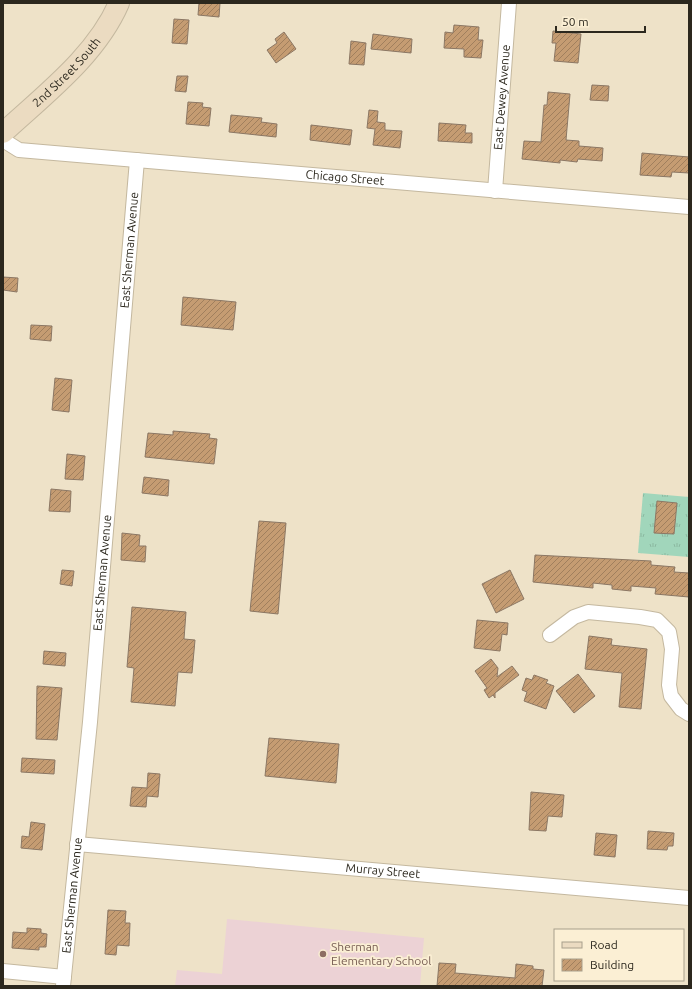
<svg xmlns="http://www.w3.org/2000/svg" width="692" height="989" font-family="Ubuntu,sans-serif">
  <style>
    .education { fill: #ecd2d5 }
    .grass { fill: url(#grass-tufts) }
    .building { fill: url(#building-hatch); stroke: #8b7764 }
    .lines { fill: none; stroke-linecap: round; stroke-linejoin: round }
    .street-casing { stroke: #c4b89f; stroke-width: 16 }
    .secondary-casing { stroke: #c4b89f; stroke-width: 22 }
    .street { stroke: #fff; stroke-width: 14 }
    .secondary { stroke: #ebdbc1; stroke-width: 20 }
    .education-dot { fill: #8d6e63; stroke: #fbefd4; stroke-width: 1.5 }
    .labels { text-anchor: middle; stroke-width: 3.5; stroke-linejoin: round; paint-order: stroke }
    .street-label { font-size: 12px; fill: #2c281e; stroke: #fbefd4 }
    .education-label { font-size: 12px; fill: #785e54; stroke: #fbefd4; text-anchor: start }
  </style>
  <defs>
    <pattern id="grass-tufts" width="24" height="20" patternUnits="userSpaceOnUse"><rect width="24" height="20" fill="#a1d6bb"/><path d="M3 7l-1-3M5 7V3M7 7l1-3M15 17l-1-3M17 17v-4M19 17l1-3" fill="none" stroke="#8bb8a0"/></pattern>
    <pattern id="building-hatch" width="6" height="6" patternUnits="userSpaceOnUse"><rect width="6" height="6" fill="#c59c72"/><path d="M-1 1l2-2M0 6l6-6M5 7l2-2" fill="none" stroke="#a07f5d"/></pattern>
  </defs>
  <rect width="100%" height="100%" fill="#eee2c8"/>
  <path class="education" d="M 227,919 L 424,938 L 420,986 L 175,986 L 177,970 L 222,974 Z"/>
  <path class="grass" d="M 643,493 L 689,497 L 689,557 L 638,553 Z"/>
  <path class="building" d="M 199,3 L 220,3 L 219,17 L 198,15 Z
    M 174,19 L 189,20 L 187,44 L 172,43 Z
    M 454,25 L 479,27 L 478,40 L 483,40 L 481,58 L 464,57 L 464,49 L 444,48 L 445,32 L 453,33 Z
    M 553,31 L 581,34 L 578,63 L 554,61 L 556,43 L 552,43 Z
    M 284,32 L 296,49 L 276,63 L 267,50 L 277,43 L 275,39 Z
    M 373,34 L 412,39 L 411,53 L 371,49 Z
    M 351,41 L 366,43 L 364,65 L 349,64 Z
    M 177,76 L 188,76 L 186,92 L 175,91 Z
    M 592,85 L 609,86 L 608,101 L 590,100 Z
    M 548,92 L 570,94 L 566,140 L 579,141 L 579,146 L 603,148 L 602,161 L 578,159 L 577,162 L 560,160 L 560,163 L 522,159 L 524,141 L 541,142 L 544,105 L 547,105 Z
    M 188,102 L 203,103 L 202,107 L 211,108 L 209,126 L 186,124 Z
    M 369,110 L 378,111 L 377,122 L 385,123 L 385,130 L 402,131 L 400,148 L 373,145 L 375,129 L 367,128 Z
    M 231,115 L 262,118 L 261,122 L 277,124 L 276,137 L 229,132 Z
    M 439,123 L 466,125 L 465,133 L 472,133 L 472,143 L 438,141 Z
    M 311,125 L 352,130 L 350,145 L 310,140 Z
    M 642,153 L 689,157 L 689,173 L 672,172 L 671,177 L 640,175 Z
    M 3,277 L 18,278 L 17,292 L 3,290 Z
    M 183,297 L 236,302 L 233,330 L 181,325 Z
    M 31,325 L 52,326 L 51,341 L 30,339 Z
    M 55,378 L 72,380 L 69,412 L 52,410 Z
    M 173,431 L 210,434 L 209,438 L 217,439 L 214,464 L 145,457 L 148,433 L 173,435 Z
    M 67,454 L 85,456 L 83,480 L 65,479 Z
    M 144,477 L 169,480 L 168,496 L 142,493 Z
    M 51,489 L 71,491 L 70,512 L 49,511 Z
    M 657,501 L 677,503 L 674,534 L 654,533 Z
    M 259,521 L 286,523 L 278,614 L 250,611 Z
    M 122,533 L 140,535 L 139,546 L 146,546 L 145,562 L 121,560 Z
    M 535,555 L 651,561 L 651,565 L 675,567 L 674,572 L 689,573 L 689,597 L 655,594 L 656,588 L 631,586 L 631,591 L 612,589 L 612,585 L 593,583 L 593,588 L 533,582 Z
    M 62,570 L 74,571 L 72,586 L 60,584 Z
    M 510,570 L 524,599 L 496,613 L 482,584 Z
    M 132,607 L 186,612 L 184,639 L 195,640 L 192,673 L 178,672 L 175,706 L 131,702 L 134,668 L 127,667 Z
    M 477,620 L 508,623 L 507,635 L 502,634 L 500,651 L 474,648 Z
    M 589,636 L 612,639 L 611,645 L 647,649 L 641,709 L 619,707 L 622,673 L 585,669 Z
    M 44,651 L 66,653 L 65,666 L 43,664 Z
    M 491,659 L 498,668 L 497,677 L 512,666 L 519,675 L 495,693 L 495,698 L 493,695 L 489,698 L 484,690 L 487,688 L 475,671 Z
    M 578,674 L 595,696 L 574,713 L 556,691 Z
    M 534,675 L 548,680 L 546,683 L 554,686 L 546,709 L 524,701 L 527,692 L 522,690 L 526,678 L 532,680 Z
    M 37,686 L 62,688 L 57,740 L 36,739 Z
    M 269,738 L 339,744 L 336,783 L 265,776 Z
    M 22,758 L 55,760 L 54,774 L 21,772 Z
    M 148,773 L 160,774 L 158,797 L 147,796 L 146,807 L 130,806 L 132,787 L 147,788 Z
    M 531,792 L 564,795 L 562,817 L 548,816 L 546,831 L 529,830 Z
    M 31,822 L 45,824 L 42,850 L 21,848 L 22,836 L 29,837 Z
    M 648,831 L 674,833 L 673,846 L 668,846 L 667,850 L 647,849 Z
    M 596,833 L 617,835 L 615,857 L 594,855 Z
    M 108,910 L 126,911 L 125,923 L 130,923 L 129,946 L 117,945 L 116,955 L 105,954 Z
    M 27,928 L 41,929 L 41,933 L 47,934 L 46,947 L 39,947 L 39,950 L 12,948 L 13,932 L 27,933 Z
    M 439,963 L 456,964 L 455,973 L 515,978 L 516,964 L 533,966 L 533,969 L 544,970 L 542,986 L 437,986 Z"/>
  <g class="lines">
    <defs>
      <g id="street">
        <path id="s1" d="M 3,140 L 19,150 L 689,207"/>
        <path id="s2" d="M 495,191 L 509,3"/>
        <path d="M 550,635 L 574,617 L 588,612 L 640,617 L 657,620 L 669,632 L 672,649 L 669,685 L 671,696 L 681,709 L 689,714"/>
        <path id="s3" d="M 77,844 L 689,898"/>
        <path d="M 3,971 L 64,977"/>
        <path id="s4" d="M 63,986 L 90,722 L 137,160"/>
      </g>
      <g id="secondary">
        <path id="s5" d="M 3,133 C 44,95 96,56 119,3"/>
      </g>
    </defs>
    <use href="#street" class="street-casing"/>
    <use href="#secondary" class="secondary-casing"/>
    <use href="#street" class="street"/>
    <use href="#secondary" class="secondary"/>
  </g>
  <circle class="education-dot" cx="323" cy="954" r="4"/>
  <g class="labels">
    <g class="street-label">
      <text dy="4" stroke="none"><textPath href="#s5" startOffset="88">2nd Street South</textPath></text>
      <text dy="4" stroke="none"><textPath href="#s2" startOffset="94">East Dewey Avenue</textPath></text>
      <text dy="4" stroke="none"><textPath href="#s1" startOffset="346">Chicago Street</textPath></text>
      <text dy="4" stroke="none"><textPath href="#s4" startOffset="739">East Sherman Avenue</textPath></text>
      <text dy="4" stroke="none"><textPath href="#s4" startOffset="415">East Sherman Avenue</textPath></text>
      <text dy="4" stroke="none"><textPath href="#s3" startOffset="307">Murray Street</textPath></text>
      <text dy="4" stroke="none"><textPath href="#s4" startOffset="91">East Sherman Avenue</textPath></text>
    </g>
    <g class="education-label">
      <text x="331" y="951">Sherman<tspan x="331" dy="14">Elementary School</tspan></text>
    </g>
  </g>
  <rect width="692" height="989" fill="none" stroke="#2c281e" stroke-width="8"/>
  <rect x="554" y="929" width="130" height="52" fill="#fbefd4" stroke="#a89f8b"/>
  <rect x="562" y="942" width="20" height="6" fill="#ebdbc1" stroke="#a89f8b"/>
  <text x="590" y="949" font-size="12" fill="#2c281e">Road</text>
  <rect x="562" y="959" width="20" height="12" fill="url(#building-hatch)" stroke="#a89f8b"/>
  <text x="590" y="969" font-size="12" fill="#2c281e">Building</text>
  <path d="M556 26v6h89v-6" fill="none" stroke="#2c281e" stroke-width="2"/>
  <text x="562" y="26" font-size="12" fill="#2c281e" stroke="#fbefd4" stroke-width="3" paint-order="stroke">50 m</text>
</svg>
